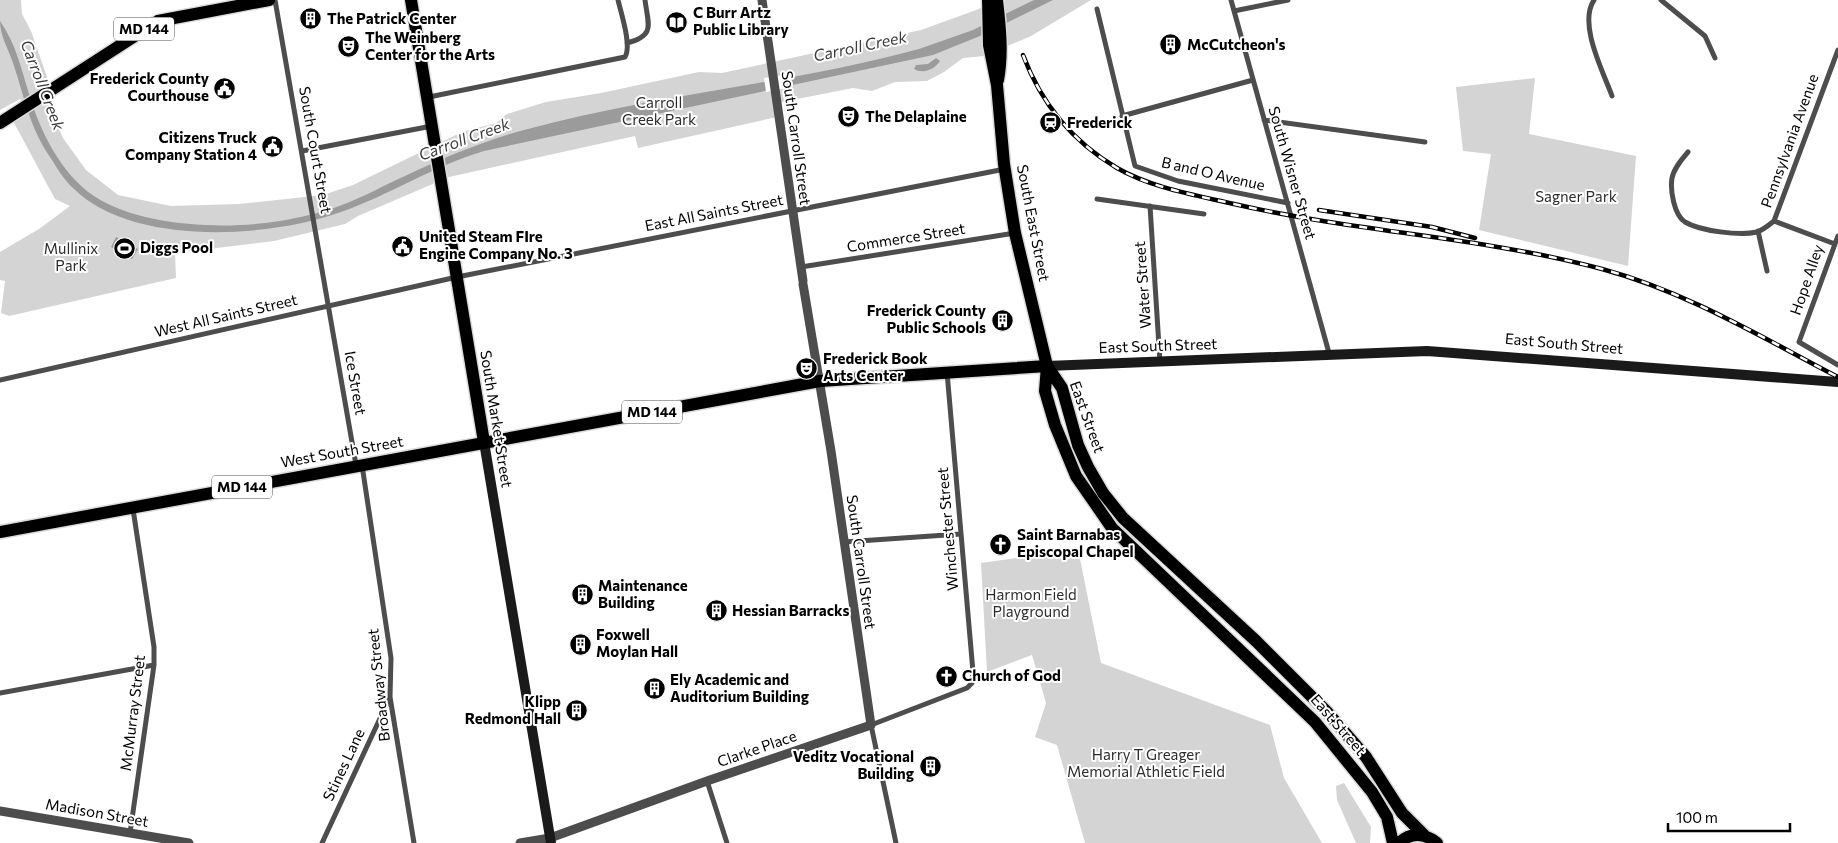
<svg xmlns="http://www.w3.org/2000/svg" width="1838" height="843" font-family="Commissioner,sans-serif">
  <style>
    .green { fill: #d4d4d4 }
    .water { fill: #9b9b9b }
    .pier { fill: #fff }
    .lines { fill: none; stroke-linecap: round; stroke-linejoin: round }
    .primary-casing { stroke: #dbdbdb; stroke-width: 15 }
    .minor { stroke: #4d4d4d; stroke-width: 5 }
    .tertiary { stroke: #4d4d4d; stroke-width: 9 }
    .secondary { stroke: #1a1a1a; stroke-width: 10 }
    .primary { stroke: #000; stroke-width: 12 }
    .rail-casing { stroke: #000; stroke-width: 4.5 }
    .rail { stroke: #fff; stroke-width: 2.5; stroke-dasharray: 8; stroke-linecap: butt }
    .labels { text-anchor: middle; stroke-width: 4; stroke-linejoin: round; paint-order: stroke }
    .shield { fill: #fff; stroke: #4c4c4c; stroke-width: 1 }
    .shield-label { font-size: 14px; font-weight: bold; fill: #000 }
    .poi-label { font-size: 15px; font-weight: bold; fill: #000; stroke: #fff; text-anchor: start }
    .park-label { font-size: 15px; fill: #2b2b2b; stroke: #fff }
    .street-label { font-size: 15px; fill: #000; stroke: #fff }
    .water-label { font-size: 16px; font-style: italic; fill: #3c3c3c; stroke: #fff }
  </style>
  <rect width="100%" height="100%" fill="#fff"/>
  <path class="green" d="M 0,0 L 21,0 L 22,14 L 31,31 L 48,80 L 48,105 L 63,138 L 86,170 L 118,195 L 171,206 L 239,204 L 323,195 L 353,185 L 462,132 L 496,123 L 507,114 L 546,102 L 601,93 L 699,72 L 722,73 L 921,30 L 979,9 L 993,0 L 1091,0 L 1031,36 L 984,56 L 963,58 L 944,72 L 927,81 L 895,82 L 872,91 L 853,88 L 777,103 L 777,117 L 638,148 L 635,136 L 449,177 L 358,216 L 345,224 L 274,241 L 175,253 L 176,278 L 9,316 L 1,313 L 5,281 L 0,280 L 0,252 L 39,229 L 70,206 L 55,199 L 13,121 L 27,110 L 20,99 L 0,110 Z
    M 1535,78 L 1529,134 L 1636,156 L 1628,266 L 1479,230 L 1491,154 L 1463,151 L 1456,87 Z
    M 1078,549 L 1101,663 L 1270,725 L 1284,778 L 1322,843 L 1085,843 L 1057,745 L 1035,737 L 1046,703 L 1032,655 L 987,672 L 981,563 Z
    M 1344,783 L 1371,827 L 1370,843 L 1356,843 L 1337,800 L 1336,786 Z"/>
  <path class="water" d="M 1034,0 L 1053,0 L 980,36 L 933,55 L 484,151 C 433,166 390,195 341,212 C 269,238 132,247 73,188 C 63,179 56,166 48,154 C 29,125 24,95 13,63 C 8,48 0,36 0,21 C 16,44 21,68 29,94 C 40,131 61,174 94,196 C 138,225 213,229 265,223 C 291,220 318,214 342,205 C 364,197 384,185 405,176 C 443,158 483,141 524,130 C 652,95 790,84 919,49 L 973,30 Z
    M 936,58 L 940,61 C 934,70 923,74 914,69 L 916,65 L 928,64 Z
    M 116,237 L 138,249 L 132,259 L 111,247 Z"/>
  <path class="pier" d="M 784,75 L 786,88 L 766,92 L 764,78 Z"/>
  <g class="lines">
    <defs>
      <path id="primary" d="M 411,0 L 484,442
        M 988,0 L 989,45 L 997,85 L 1004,164 L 1015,233 L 1047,366 L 1045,391 L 1055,425 L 1076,476 L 1112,528 L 1315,722 L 1372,792 L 1387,817 L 1393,843
        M 997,0 C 1000,26 1003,54 998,80
        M 0,123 L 158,21 L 269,0
        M 1047,366 L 1062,388 L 1078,445 L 1088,467 L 1103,493 L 1123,518 L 1256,641 L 1327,712 L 1366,757 L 1402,813 L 1424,835
        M 0,532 L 820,381 L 1047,366
        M 1399,843 C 1411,832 1425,833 1437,843"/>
    </defs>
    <use href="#primary" class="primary-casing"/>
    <path class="minor" d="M 275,0 L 356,465
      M 1231,0 L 1329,353
      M 1594,0 C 1578,24 1603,71 1612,96
      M 1661,0 L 1705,36 L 1715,58
      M 1097,9 L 1135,166 L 1178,181 L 1288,203
      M 1234,11 L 1288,0
      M 627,43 C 656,36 648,24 645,0
      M 429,97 L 625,57 C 632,46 621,13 618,0
      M 1122,116 L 1253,80
      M 1264,120 L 1425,142
      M 302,151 L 432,126
      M 1688,152 C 1682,159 1674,168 1672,178 C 1670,190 1674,215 1685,222 C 1700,231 1740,236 1757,232 C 1763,230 1769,225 1774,221 L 1838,50
      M 1097,199 L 1204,214
      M 1150,206 L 1160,362
      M 1774,221 L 1835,244 L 1799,342 L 1838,365
      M 1758,231 L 1767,271
      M 1835,244 L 1838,236
      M 801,267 L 1015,233
      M 0,380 L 457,277 L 1005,169
      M 362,465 L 391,658 L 390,697 L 414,843
      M 844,542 L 961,534
      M 0,693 L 154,665
      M 707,781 L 727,843
      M 130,833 L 154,665 L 154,647 L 133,509
      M 322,843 L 390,697
      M 896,843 L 871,725 L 967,688 L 972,683 L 973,672 L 947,372"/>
    <path class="tertiary" d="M 762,0 L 803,281
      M 0,811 L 189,843
      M 520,843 L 550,838 L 707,781 L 871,725 L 831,451 L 803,284"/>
    <path class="secondary" d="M 1047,366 L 1427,351 L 1838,382
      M 484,442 L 551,843"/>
    <use href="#primary" class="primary"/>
    <defs>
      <path id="rail" d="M 1023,55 C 1041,103 1073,142 1117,168 C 1152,188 1195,195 1234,204 C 1356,232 1482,237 1602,269 C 1687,292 1761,337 1838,377
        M 1319,210 L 1432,227 L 1475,238"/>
    </defs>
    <use href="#rail" class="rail-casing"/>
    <use href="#rail" class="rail"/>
  </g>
  <defs>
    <symbol id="building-disc" viewBox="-11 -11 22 22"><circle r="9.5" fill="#000" stroke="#fff"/><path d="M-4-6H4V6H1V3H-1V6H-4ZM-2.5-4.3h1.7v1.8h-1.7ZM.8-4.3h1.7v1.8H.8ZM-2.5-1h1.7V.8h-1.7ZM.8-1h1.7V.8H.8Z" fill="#fff"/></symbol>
    <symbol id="library-disc" viewBox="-11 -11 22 22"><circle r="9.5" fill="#000" stroke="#fff"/><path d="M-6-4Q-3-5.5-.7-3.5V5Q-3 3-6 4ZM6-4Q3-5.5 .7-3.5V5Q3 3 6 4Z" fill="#fff"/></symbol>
    <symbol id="theatre-disc" viewBox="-11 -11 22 22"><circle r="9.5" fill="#000" stroke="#fff"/><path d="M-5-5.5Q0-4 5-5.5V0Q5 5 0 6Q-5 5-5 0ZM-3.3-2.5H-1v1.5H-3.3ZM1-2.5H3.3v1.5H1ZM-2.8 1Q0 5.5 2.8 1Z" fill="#fff"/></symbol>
    <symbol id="civic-disc" viewBox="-11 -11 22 22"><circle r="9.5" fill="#000" stroke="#fff"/><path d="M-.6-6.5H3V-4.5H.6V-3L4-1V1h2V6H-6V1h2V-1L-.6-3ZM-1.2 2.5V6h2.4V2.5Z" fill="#fff"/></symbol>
    <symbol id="station-disc" viewBox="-11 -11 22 22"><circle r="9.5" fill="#000" stroke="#fff"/><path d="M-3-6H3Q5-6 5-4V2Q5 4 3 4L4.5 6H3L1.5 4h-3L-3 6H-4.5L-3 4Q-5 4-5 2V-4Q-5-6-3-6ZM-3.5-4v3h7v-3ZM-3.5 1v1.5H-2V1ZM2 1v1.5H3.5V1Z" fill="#fff"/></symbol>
    <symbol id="stadium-disc" viewBox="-11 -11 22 22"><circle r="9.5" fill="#000" stroke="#fff"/><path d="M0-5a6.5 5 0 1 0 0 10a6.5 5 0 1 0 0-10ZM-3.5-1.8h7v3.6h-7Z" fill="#fff"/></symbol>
    <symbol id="church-disc" viewBox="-11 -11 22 22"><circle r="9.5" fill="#000" stroke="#fff"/><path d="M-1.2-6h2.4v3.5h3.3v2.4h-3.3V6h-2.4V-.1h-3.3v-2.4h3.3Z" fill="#fff"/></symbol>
  </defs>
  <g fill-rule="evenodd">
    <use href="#building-disc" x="298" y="6" width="25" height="25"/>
    <use href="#library-disc" x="664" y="10" width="25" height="25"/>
    <use href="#building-disc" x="1158" y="32" width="25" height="25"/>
    <use href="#theatre-disc" x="336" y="34" width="25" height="25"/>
    <use href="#civic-disc" x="212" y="76" width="25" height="25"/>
    <use href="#theatre-disc" x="836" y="104" width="25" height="25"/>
    <use href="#station-disc" x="1038" y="110" width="25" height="25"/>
    <use href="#civic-disc" x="260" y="134" width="25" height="25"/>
    <use href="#civic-disc" x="390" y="234" width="25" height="25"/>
    <use href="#stadium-disc" x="112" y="236" width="25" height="25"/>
    <use href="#building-disc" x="990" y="308" width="25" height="25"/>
    <use href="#theatre-disc" x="794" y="356" width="25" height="25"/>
    <use href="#church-disc" x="988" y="532" width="25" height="25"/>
    <use href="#building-disc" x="570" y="582" width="25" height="25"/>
    <use href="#building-disc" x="704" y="598" width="25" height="25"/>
    <use href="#building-disc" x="568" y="632" width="25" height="25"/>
    <use href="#church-disc" x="934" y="664" width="25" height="25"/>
    <use href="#building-disc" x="642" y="676" width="25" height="25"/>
    <use href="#building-disc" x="564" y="698" width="25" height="25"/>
    <use href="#building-disc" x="918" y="754" width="25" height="25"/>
  </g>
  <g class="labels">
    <g class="shield">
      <rect x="114" y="17.5" width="60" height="23" rx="4"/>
      <rect x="622" y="400.5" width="60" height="23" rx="4"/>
      <rect x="212" y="475.5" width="60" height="23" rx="4"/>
    </g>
    <g class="shield-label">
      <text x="144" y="34">MD 144</text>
      <text x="652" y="417">MD 144</text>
      <text x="242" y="492">MD 144</text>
    </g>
    <g class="poi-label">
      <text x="693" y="18">C Burr Artz<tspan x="693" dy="17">Public Library</tspan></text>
      <text x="327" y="24">The Patrick Center</text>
      <text x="365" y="43">The Weinberg<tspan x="365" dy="17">Center for the Arts</tspan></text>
      <text x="1187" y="50">McCutcheon's</text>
      <text x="209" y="84" text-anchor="end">Frederick County<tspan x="209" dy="17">Courthouse</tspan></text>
      <text x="865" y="122">The Delaplaine</text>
      <text x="1067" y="128">Frederick</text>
      <text x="257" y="143" text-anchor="end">Citizens Truck<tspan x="257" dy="17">Company Station 4</tspan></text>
      <text x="419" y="242">United Steam FIre<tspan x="419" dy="17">Engine Company No. 3</tspan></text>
      <text x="140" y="253">Diggs Pool</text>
      <text x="986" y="316" text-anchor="end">Frederick County<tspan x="986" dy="17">Public Schools</tspan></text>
      <text x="823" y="364">Frederick Book<tspan x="823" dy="17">Arts Center</tspan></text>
      <text x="1017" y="540">Saint Barnabas<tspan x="1017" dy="17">Episcopal Chapel</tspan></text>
      <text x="598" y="591">Maintenance<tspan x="598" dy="17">Building</tspan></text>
      <text x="732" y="616">Hessian Barracks</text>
      <text x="596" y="640">Foxwell<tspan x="596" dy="17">Moylan Hall</tspan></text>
      <text x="962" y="681">Church of God</text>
      <text x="670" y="685">Ely Academic and<tspan x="670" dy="17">Auditorium Building</tspan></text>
      <text x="561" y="707" text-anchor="end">Klipp<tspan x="561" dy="17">Redmond Hall</tspan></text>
      <text x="914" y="762" text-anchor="end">Veditz Vocational<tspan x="914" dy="17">Building</tspan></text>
    </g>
    <g class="park-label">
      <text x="659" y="108">Carroll<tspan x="659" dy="17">Creek Park</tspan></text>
      <text x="1576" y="202">Sagner Park</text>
      <text x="71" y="254">Mullinix<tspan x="71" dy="17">Park</tspan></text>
      <text x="1031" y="600">Harmon Field<tspan x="1031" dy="17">Playground</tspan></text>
      <text x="1146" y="760">Harry T Greager<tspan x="1146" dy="17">Memorial Athletic Field</tspan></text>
    </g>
    <g class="street-label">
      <text transform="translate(796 138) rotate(82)" y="5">South Carroll Street</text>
      <text transform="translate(1790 141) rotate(-70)" y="5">Pennsylvania Avenue</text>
      <text transform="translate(315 150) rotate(80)" y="5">South Court Street</text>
      <text transform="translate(1292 173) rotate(74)" y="5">South Wisner Street</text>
      <text transform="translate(1213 174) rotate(13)" y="5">B and O Avenue</text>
      <text transform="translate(714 213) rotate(-11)" y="5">East All Saints Street</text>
      <text transform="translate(1033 223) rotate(79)" y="5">South East Street</text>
      <text transform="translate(906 238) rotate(-9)" y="5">Commerce Street</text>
      <text transform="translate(1807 280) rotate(-71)" y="5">Hope Alley</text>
      <text transform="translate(1143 285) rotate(-94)" y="5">Water Street</text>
      <text transform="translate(226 316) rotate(-13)" y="5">West All Saints Street</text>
      <text transform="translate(1564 344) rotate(5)" y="5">East South Street</text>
      <text transform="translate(1158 346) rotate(-2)" y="5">East South Street</text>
      <text transform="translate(355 383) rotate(80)" y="5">Ice Street</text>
      <text transform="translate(1087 417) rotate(70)" y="5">East Street</text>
      <text transform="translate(496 419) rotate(81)" y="5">South Market Street</text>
      <text transform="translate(342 452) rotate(-10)" y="5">West South Street</text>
      <text transform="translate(948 529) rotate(-95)" y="5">Winchester Street</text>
      <text transform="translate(861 562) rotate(82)" y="5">South Carroll Street</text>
      <text transform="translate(379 685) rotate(-96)" y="5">Broadway Street</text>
      <text transform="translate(133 713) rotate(-83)" y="5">McMurray Street</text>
      <text transform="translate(1338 725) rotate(49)" y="5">East Street</text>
      <text transform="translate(757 749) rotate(-19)" y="5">Clarke Place</text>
      <text transform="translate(344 765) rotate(-65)" y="5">Stines Lane</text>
      <text transform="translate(97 813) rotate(10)" y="5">Madison Street</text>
    </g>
    <g class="water-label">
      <text transform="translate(860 46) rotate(-12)" y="6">Carroll Creek</text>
      <text transform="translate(43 85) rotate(69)" y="6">Carroll Creek</text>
      <text transform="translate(464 139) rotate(-20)" y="6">Carroll Creek</text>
    </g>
  </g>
  <path d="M1668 823v8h122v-8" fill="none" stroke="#000000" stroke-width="2.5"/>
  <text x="1676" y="823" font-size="15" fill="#000000" stroke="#ffffff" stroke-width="4" paint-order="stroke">100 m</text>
</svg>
